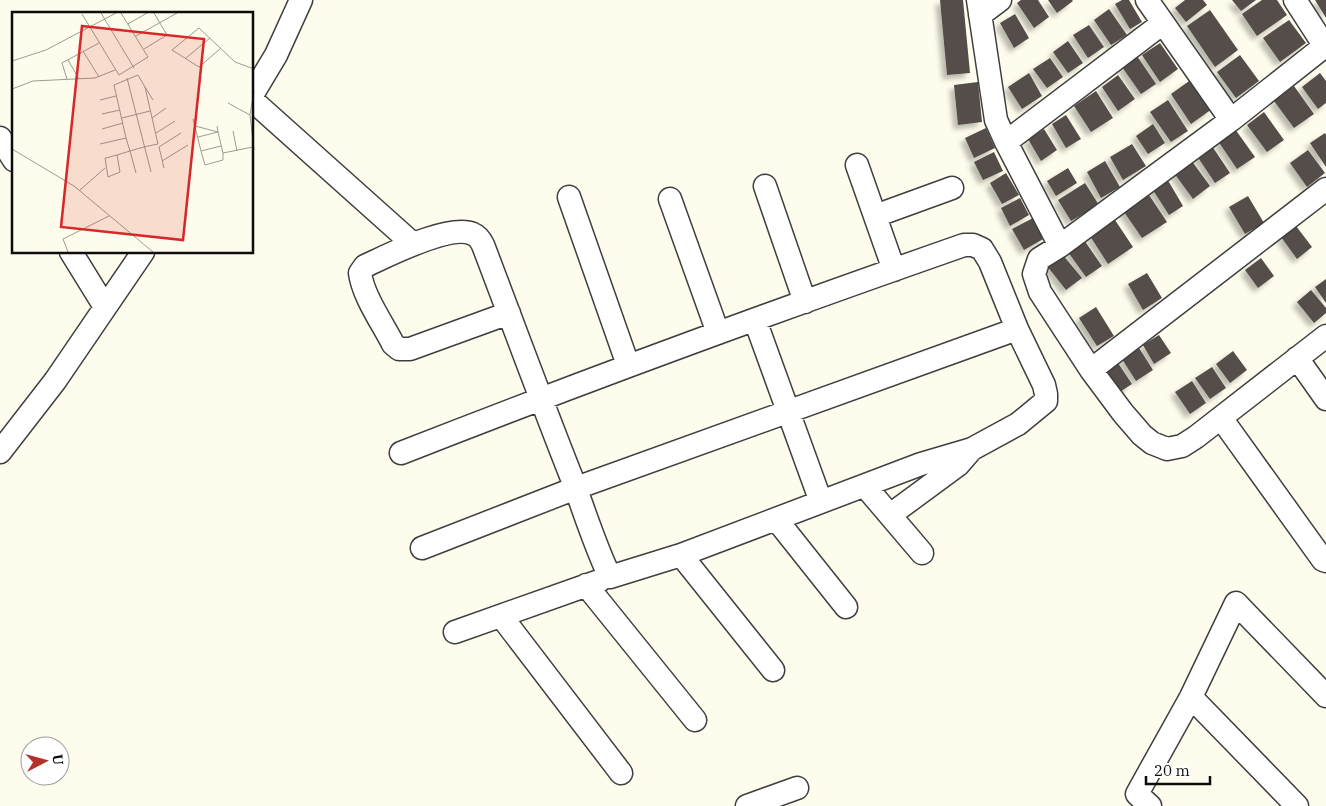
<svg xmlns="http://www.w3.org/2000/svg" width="1326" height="806" font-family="'IBM Plex Serif',serif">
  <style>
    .building { fill: #544e49; filter: url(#shadow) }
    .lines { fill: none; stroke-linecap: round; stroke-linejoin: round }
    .minor-casing { stroke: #3f3f3f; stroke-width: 25 }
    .minor { stroke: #fff; stroke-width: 22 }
    .inset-road { fill: none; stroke: #9d9c92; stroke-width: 1 }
    .view { fill: #d62828; fill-opacity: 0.15; stroke: #d62828; stroke-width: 2.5 }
    .inset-edge { fill: none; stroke: #0c0c0c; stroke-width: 2.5 }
  </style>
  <defs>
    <filter id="shadow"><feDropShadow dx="-4.5" dy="4.5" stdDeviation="2.5" flood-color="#0004"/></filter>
  </defs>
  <rect width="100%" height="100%" fill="#fefcec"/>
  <path class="building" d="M 940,0 L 963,0 L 970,73 L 947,75 Z
    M 1021,0 L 1038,0 L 1049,17 L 1034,28 L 1017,3 Z
    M 1048,0 L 1072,0 L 1073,1 L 1057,13 Z
    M 1122,0 L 1129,0 L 1142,22 L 1130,29 L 1115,4 Z
    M 1185,0 L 1203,0 L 1207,5 L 1186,22 L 1175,8 Z
    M 1232,0 L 1256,0 L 1241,11 Z
    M 1262,0 L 1277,0 L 1287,15 L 1257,36 L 1242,14 Z
    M 1315,0 L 1326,0 L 1326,18 Z
    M 1109,9 L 1127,35 L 1111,45 L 1094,20 Z
    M 1210,10 L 1238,50 L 1215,67 L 1187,26 Z
    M 1015,14 L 1029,38 L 1014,48 L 1000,23 Z
    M 1289,20 L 1306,43 L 1280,62 L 1263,38 Z
    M 1089,25 L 1104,47 L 1088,58 L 1073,35 Z
    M 1068,41 L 1083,63 L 1068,73 L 1053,52 Z
    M 1160,43 L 1178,69 L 1160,82 L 1142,55 Z
    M 1240,55 L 1259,81 L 1236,98 L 1217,72 Z
    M 1137,56 L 1156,84 L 1141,94 L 1122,67 Z
    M 1050,58 L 1063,77 L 1047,88 L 1033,69 Z
    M 1029,73 L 1042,96 L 1022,109 L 1008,87 Z
    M 1320,73 L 1326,81 L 1326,103 L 1318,109 L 1302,87 Z
    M 1118,75 L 1135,99 L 1118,111 L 1102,87 Z
    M 1192,79 L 1212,109 L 1191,124 L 1171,94 Z
    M 978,82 L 982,122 L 958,125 L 954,85 Z
    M 1294,86 L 1314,114 L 1294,128 L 1274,101 Z
    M 1096,91 L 1113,118 L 1091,132 L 1074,106 Z
    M 1168,100 L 1188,131 L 1171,142 L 1150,112 Z
    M 1264,112 L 1284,140 L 1267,152 L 1247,125 Z
    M 1066,115 L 1081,139 L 1066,148 L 1052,124 Z
    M 1153,124 L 1165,143 L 1148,154 L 1136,136 Z
    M 986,128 L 995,148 L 974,158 L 965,138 Z
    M 1044,129 L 1057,150 L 1041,161 L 1028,139 Z
    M 1235,129 L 1255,157 L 1237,169 L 1218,141 Z
    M 1325,133 L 1326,135 L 1326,167 L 1310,143 Z
    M 1132,144 L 1146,166 L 1123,180 L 1110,157 Z
    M 1212,146 L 1230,173 L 1215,183 L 1197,156 Z
    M 1308,150 L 1325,173 L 1307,187 L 1290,163 Z
    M 994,152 L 1003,171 L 983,180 L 974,162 Z
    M 1191,160 L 1210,186 L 1193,199 L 1174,173 Z
    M 1105,161 L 1120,187 L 1101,198 L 1087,172 Z
    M 1068,168 L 1077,183 L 1056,196 L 1047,181 Z
    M 1006,173 L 1019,195 L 1002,204 L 990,183 Z
    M 1166,177 L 1183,206 L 1169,215 L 1151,187 Z
    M 1085,183 L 1099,205 L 1071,221 L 1058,200 Z
    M 1147,192 L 1167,222 L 1142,238 L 1122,209 Z
    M 1248,196 L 1264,223 L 1245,234 L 1229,207 Z
    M 1020,198 L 1029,215 L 1010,226 L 1001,208 Z
    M 1033,218 L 1045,238 L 1024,250 L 1012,229 Z
    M 1115,220 L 1133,247 L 1108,264 L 1090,236 Z
    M 1296,226 L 1312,247 L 1297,259 L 1281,237 Z
    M 1084,240 L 1102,266 L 1086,277 L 1068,252 Z
    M 1062,254 L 1082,278 L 1066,290 L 1047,266 Z
    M 1261,258 L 1274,276 L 1258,288 L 1245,270 Z
    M 1147,273 L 1162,298 L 1143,310 L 1128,284 Z
    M 1326,279 L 1326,303 L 1315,287 Z
    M 1311,290 L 1326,308 L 1326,313 L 1314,323 L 1297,302 Z
    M 1096,307 L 1114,336 L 1097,346 L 1079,318 Z
    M 1159,335 L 1171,353 L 1154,364 L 1143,345 Z
    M 1139,348 L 1153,370 L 1136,381 L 1122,359 Z
    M 1233,351 L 1247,370 L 1230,383 L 1216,364 Z
    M 1118,363 L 1132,384 L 1115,395 L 1102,375 Z
    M 1212,367 L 1226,388 L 1210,399 L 1195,378 Z
    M 1192,381 L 1206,403 L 1190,414 L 1175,392 Z"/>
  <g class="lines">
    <defs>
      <path id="minor" d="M 978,0 L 996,120 L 1006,142 L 1060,246
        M 1147,0 L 1231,120
        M 1295,0 L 1326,48
        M 980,15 L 1000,0
        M 1326,45 L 1231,120 L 1060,246 L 1039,259 L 1034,274 L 1040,292 L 1091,370 L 1123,413 L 1142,435 L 1152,443 L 1167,449 L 1182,446 L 1196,437 L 1326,336
        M 252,95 L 276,55 L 301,0
        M 252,100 L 413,244
        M 0,138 L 14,160
        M 1006,142 L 1163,23
        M 857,165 L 894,270
        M 765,186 L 805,302
        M 569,197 L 628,365
        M 670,199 L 718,333
        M 875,216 L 952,188
        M 71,252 L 105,307
        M 755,320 L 821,502
        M 1297,358 L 1326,399
        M 1091,370 L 1326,189
        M 1221,418 L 1323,560 L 1326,561
        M 0,452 L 55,381 L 143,252
        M 401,453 C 587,380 775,311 964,245 L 973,245 L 982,249 L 990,262 L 1017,329 L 1044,385 L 1046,394 L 1046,401 L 1018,424 L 972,449 L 921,464 L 681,555 L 610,577 C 595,546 585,513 573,481 C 542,403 513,324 483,245 C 481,241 478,236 473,234 C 450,223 387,256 365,266 L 360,273 C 363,296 383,324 393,344 L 399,349 L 410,349 L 509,313
        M 865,486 L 922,553
        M 890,515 L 958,465 L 971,450
        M 776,519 L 846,607
        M 422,548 L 576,488 L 1017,329
        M 681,555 L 773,670
        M 586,585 L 695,720
        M 501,616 L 621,773
        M 455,632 L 599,581
        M 1191,697 L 1297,806
        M 747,806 L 797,788
        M 1150,806 L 1137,794 L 1191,697 L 1236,603 L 1326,696"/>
    </defs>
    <use href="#minor" class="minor-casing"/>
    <use href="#minor" class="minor"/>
  </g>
  <g transform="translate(12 12)">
    <rect width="241" height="241" fill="#fefcec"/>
    <path class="inset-road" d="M 89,1 L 122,56M 70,2 L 107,63 L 136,45 L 109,1M 116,12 L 135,1M 187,16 L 160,38 L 187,55 L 209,36M 187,16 L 223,50 L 242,57M 124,24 L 165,1M 132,37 L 155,23 L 142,1M 71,39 L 87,65M 174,46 L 198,26M 56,48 L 67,67M 0,49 L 34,38 L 104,1M 115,66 L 139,160M 55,67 L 50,51 L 87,31M 133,75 L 141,88M 0,77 L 21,69 L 83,66 L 103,58M 242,79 L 238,103 L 242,138M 88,88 L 104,84M 216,91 L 238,103M 90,102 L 108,98M 110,106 L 138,99M 140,106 L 154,96M 181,107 L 189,139M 183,114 L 206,120 L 211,141 L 241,135M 90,117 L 111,111M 221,119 L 225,139M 144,121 L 163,109M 186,125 L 206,120 L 205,114M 88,132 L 114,126M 209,134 L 189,139 L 193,153 L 211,148 L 211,141M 147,135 L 169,121M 147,135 L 152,156M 0,137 L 62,174 L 141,240M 105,143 L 108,160 L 96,165 L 93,146 L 94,146 L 105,143 L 118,139 L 132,135 L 141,133 L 146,132 L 133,75 L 126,63 L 102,73 L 114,126 L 118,139 L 124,161M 150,149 L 176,133M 68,178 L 93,156M 56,240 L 51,227 L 97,204"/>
    <path class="view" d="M 70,14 L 192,27 L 171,228 L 49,215 Z"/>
    <rect width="241" height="241" class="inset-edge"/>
  </g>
  <g transform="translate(45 761) rotate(84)"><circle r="24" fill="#ffffff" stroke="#9e9e9e"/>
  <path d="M0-4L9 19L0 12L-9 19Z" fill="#b52f2b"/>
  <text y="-8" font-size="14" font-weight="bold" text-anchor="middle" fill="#0c0c0c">U</text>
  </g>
  <path d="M1146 776v8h64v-8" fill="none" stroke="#0c0c0c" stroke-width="2.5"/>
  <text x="1154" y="776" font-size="15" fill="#0c0c0c" stroke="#ffffff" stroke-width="4" paint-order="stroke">20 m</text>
</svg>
